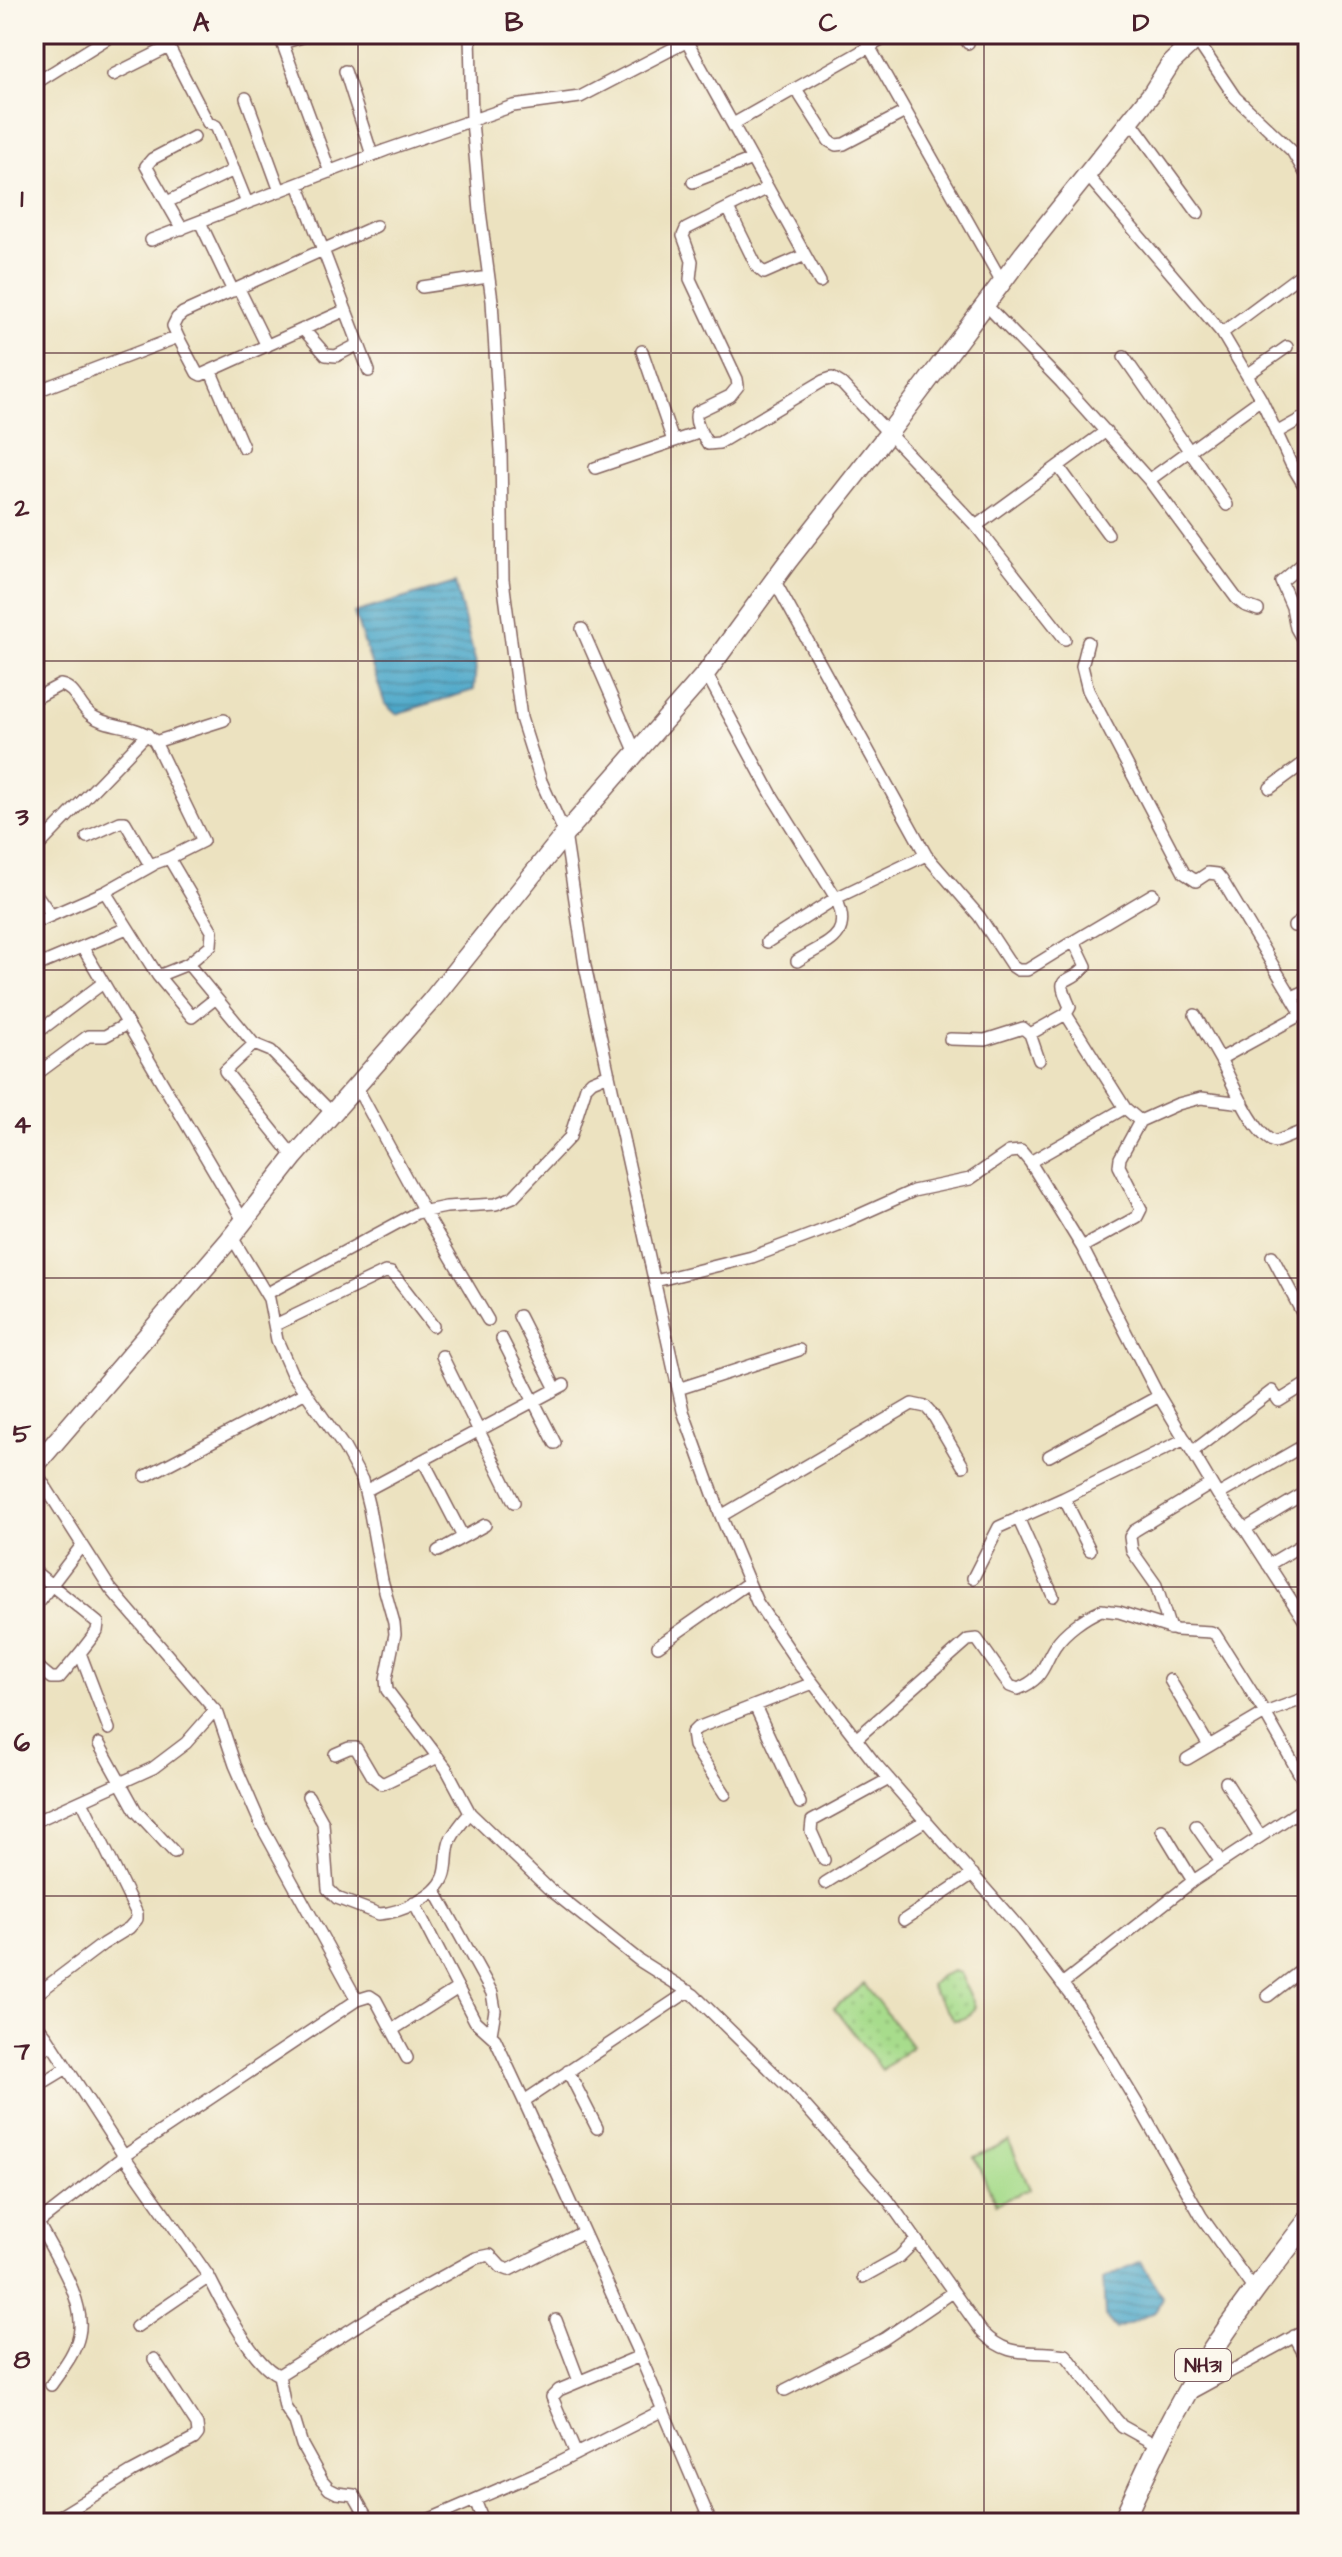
<svg xmlns="http://www.w3.org/2000/svg" width="1342" height="2557" font-family="'Architects Daughter',sans-serif">
  <style>
    .grass { fill: url(#grass-dots); stroke: #787e5c; stroke-width: 2 }
    .pitch { fill: #a7dc8c; stroke: #787e5c; stroke-width: 2 }
    .water { fill: url(#water-rules); stroke: #4a637a; stroke-width: 2 }
    .lines { fill: none; stroke-linecap: round; stroke-linejoin: round }
    .street-casing { stroke: #83635f; stroke-width: 14 }
    .primary-casing { stroke: #83635f; stroke-width: 21 }
    .highway-casing { stroke: #83635f; stroke-width: 23 }
    .street { stroke: #fff; stroke-width: 11 }
    .primary { stroke: #fff; stroke-width: 18 }
    .highway { stroke: #fff; stroke-width: 20 }
    .grid { fill: none; stroke: #4a1f2b; stroke-width: 2; stroke-opacity: 0.55 }
    .labels { text-anchor: middle; stroke-width: 8; stroke-linejoin: round; paint-order: stroke }
    .shield { fill: #fbf7ec; stroke: #7f6065; stroke-width: 2 }
    .shield-label { font-size: 20px; font-weight: bold; fill: #4a1f2b }
    .neatline { fill: none; stroke: #4a1f2b; stroke-width: 3 }
    .grid-label { font-size: 26px; text-anchor: middle; font-weight: bold; fill: #4a1f2b }
  </style>
  <defs>
    <pattern id="grass-dots" width="8" height="8" patternUnits="userSpaceOnUse" patternTransform="scale(2)"><rect width="8" height="8" fill="#a7dc8c"/><path d="M2 2h.1M6 6h.1" fill="none" stroke="#91bc79" stroke-width="1.8" stroke-linecap="round"/></pattern>
    <pattern id="water-rules" width="6" height="5" patternUnits="userSpaceOnUse" patternTransform="scale(2)"><rect width="6" height="5" fill="#4ba7c9"/><path d="M0 2.5h6" fill="none" stroke="#4087a3"/></pattern>
  </defs>
  <rect width="100%" height="100%" fill="#fbf7ec"/>
  <filter id="ink" filterUnits="userSpaceOnUse"><feTurbulence type="fractalNoise" baseFrequency=".0125" numOctaves="2"/><feDisplacementMap in="SourceGraphic" scale="16" xChannelSelector="R" yChannelSelector="G"/><feConvolveMatrix kernelMatrix="1 2 1 2 8 2 1 2 1" color-interpolation-filters="sRGB"/></filter>
  <filter id="wash" filterUnits="userSpaceOnUse"><feTurbulence type="fractalNoise" baseFrequency=".006" numOctaves="4" result="noise"/><feDisplacementMap in="SourceGraphic" scale="32" xChannelSelector="R" yChannelSelector="G"/><feGaussianBlur stdDeviation="1.8" result="paint"/><feColorMatrix in="noise" values="0 0 0 0 0 0 0 0 0 0 0 0 0 0 0 0 0 1.4 0 .05"/><feComposite in="paint" operator="in"/></filter>
  <g filter="url(#wash)">
    <rect width="100%" height="100%" fill="#ece2c0"/>
    <path class="grass" d="M 953,1971 L 960,1973 L 975,2006 C 970,2017 966,2019 954,2020 L 932,1990 L 931,1985 L 940,1976 Z
      M 864,1984 L 912,2046 L 882,2070 L 834,2008 Z"/>
    <path class="pitch" d="M 1009,2141 L 1030,2189 L 996,2204 L 974,2157 Z"/>
    <path class="water" d="M 455,583 L 476,664 L 474,690 L 396,714 L 385,704 L 354,613 Z
      M 1141,2261 L 1162,2297 L 1155,2312 L 1116,2329 L 1105,2316 L 1103,2279 Z"/>
  </g>
  <g filter="url(#ink)">
    <g class="lines">
      <defs>
        <path id="street" d="M 162,34 L 208,123 L 216,126 L 247,203
          M 279,34 L 330,172
          M 470,34 L 472,121 L 480,211 L 492,301 L 501,451 L 503,580 L 521,718 L 541,781 L 565,834 L 585,966 L 683,1411 L 721,1516 L 757,1602 L 800,1666 L 873,1761 L 1022,1931 L 1076,2002 L 1141,2110 L 1201,2216 L 1254,2290
          M 862,34 L 1002,282
          M 963,34 L 968,43
          M 1194,36 L 1235,97 L 1292,151 L 1308,178
          M 687,42 L 820,282
          M 282,43 L 312,34
          M 345,71 L 372,155
          M 113,75 L 169,47
          M 34,84 L 114,34
          M 796,89 L 829,141 L 836,145 L 844,144 L 905,112
          M 246,98 L 280,191
          M 1130,120 L 1198,213
          M 733,124 L 892,34
          M 1087,175 L 1222,333 L 1261,399 L 1291,464 L 1308,492
          M 693,182 L 752,159
          M 298,184 L 369,371
          M 768,188 L 686,229 L 683,236 L 692,261 L 690,279 L 737,379 L 738,386 L 730,396 L 697,412 C 693,422 702,435 708,444 L 719,443 L 823,381 L 832,378 L 842,384 L 976,526 L 1065,639
          M 167,202 L 234,170
          M 728,208 L 757,267 L 764,273 L 805,255
          M 200,222 L 233,291
          M 182,229 L 146,166 L 152,159 L 194,137
          M 151,240 L 386,150 L 513,106 L 580,97 L 701,34
          M 422,287 L 488,277
          M 239,289 L 267,346
          M 986,305 L 1061,382 L 1149,480 L 1237,599 L 1244,605 L 1258,610
          M 303,329 L 326,355 L 336,356 L 359,344
          M 1222,333 L 1308,269
          M 178,337 L 197,373 L 201,375 L 346,310
          M 642,351 L 673,441
          M 1124,357 L 1227,505
          M 211,372 L 243,447
          M 1247,375 L 1287,347
          M 34,392 L 178,337 L 173,326 L 177,318 L 183,313 L 376,226
          M 1276,433 L 1308,415
          M 1058,466 L 1108,534
          M 595,468 L 701,432
          M 1149,480 L 1261,399
          M 976,526 L 1106,431
          M 1308,559 L 1281,582 L 1292,607 L 1296,628 L 1308,649
          M 774,580 L 926,855
          M 582,629 L 636,753
          M 1088,642 L 1082,666 L 1088,690 L 1184,873 L 1196,881 L 1208,873 L 1217,874 L 1222,880 L 1302,1014 L 1220,1059 C 1231,1078 1254,1137 1275,1142 L 1308,1129
          M 706,673 L 773,797 L 836,898 L 926,855 L 979,916 L 1012,966 L 1018,970 L 1027,970 L 1074,941 L 1086,966 C 1067,988 1054,971 1070,1007 L 1066,1014 L 1125,1108
          M 34,699 L 60,685 C 77,688 78,706 91,715 C 109,729 140,723 155,742 L 203,841 L 169,858 L 212,931 L 211,945 L 188,964
          M 155,742 L 224,720
          M 1270,788 L 1308,760
          M 87,837 L 120,822 L 125,822 L 150,865 L 169,858
          M 34,851 L 147,734
          M 34,891 L 51,915
          M 105,892 L 153,865
          M 34,923 L 105,892 L 158,976 L 188,964 L 254,1044 L 225,1071 L 294,1157
          M 1294,926 L 1308,916
          M 1074,941 L 1153,894
          M 767,942 L 836,898 C 854,938 827,942 797,961
          M 83,948 L 244,1222
          M 34,967 L 127,928
          M 158,976 L 192,1017 L 216,998
          M 1292,997 L 1308,990
          M 1195,1015 L 1220,1059
          M 34,1035 L 103,983
          M 950,1039 L 985,1040 L 1023,1028 L 1030,1034
          M 254,1044 L 271,1051 L 332,1113
          M 1039,1060 L 1030,1034 L 1066,1014
          M 34,1076 L 88,1036 L 105,1036 L 127,1024
          M 356,1086 L 424,1211 L 488,1320
          M 1030,1162 L 1082,1247 L 1156,1391 L 1218,1495 L 1245,1529 L 1308,1626
          M 232,1237 L 269,1299 L 277,1340 L 291,1372 L 344,1447 L 362,1480 L 369,1508 L 382,1580 L 394,1623 L 395,1634 L 386,1679 L 387,1690 L 446,1768 L 470,1813 L 548,1888 L 640,1961 L 694,1995 L 792,2091 L 888,2200 L 982,2332 C 1011,2361 1029,2348 1066,2355 L 1115,2418 L 1122,2426 L 1158,2446
          M 1082,1247 L 1137,1217 L 1141,1209 L 1119,1166 L 1120,1158 L 1140,1121
          M 1272,1256 L 1308,1324
          M 655,1281 L 752,1257 L 837,1225 L 913,1191 L 970,1179 L 1009,1152 L 1021,1151 L 1030,1162 L 1125,1108 L 1140,1121 L 1178,1104 L 1201,1098 L 1243,1103
          M 266,1294 L 416,1213 L 446,1207 L 496,1204 L 513,1197 L 570,1137 L 586,1087 L 592,1081 L 609,1074
          M 519,1316 L 556,1389
          M 275,1325 L 385,1272 L 391,1273 L 397,1279 L 433,1326
          M 502,1339 L 555,1443
          M 442,1356 L 514,1502
          M 678,1389 L 799,1350
          M 1192,1452 L 1272,1391 L 1279,1401 L 1308,1383
          M 1049,1456 L 1159,1396
          M 423,1460 L 463,1537
          M 34,1469 L 110,1588 L 218,1714 L 235,1765 L 262,1827 L 357,2000 L 124,2156 L 38,2223
          M 146,1476 L 306,1392
          M 365,1491 L 564,1385
          M 1218,1495 L 1308,1443
          M 1064,1498 L 1090,1550
          M 721,1516 L 912,1404 L 926,1407 L 933,1415 L 963,1466
          M 1018,1518 L 1053,1596
          M 1245,1529 L 1308,1491
          M 438,1551 L 485,1525
          M 1268,1565 L 1308,1541
          M 34,1571 L 98,1623 L 97,1631 L 80,1653 L 109,1729
          M 973,1578 L 999,1527 L 1064,1498 L 1185,1439
          M 34,1608 L 82,1545
          M 1170,1629 L 1156,1585 L 1132,1551 L 1130,1537 L 1134,1531 L 1211,1484
          M 658,1646 L 748,1583
          M 34,1664 L 51,1678 L 59,1678 L 80,1653
          M 1170,1680 L 1209,1746
          M 755,1706 L 800,1803
          M 856,1739 L 968,1640 L 977,1639 L 1010,1686 L 1018,1689 C 1045,1678 1042,1666 1055,1646 C 1065,1631 1085,1617 1101,1610 L 1119,1612 L 1176,1630 L 1211,1632 L 1215,1634 L 1265,1713 L 1308,1697
          M 99,1744 L 136,1811 L 174,1852
          M 335,1754 L 349,1748 L 356,1748 L 373,1777 L 382,1784 L 438,1757
          M 1187,1759 L 1265,1713 L 1308,1789
          M 1226,1782 L 1260,1836
          M 725,1794 L 694,1746 L 692,1733 L 697,1728 L 813,1683
          M 308,1796 L 323,1823 L 328,1889 L 337,1898 L 379,1914 C 400,1913 436,1897 444,1877 C 449,1865 445,1851 451,1839 C 456,1830 463,1821 470,1813
          M 34,1822 L 153,1768 L 186,1743 L 215,1710
          M 1196,1826 L 1221,1862
          M 1162,1830 L 1193,1881
          M 824,1860 L 811,1831 L 812,1821 L 889,1779
          M 825,1883 L 926,1820
          M 435,1890 L 492,1993 L 495,2010 L 491,2034
          M 414,1903 L 475,2021 L 495,2039 L 524,2101 L 689,1991
          M 904,1920 L 973,1874
          M 1062,1984 L 1193,1881 L 1308,1805
          M 34,1996 L 103,1944 L 129,1928 L 137,1919 L 137,1914 L 82,1801
          M 1268,1996 L 1308,1965
          M 357,2000 L 370,1996 L 376,2000 L 407,2058
          M 34,2021 L 47,2037 L 124,2156 L 209,2277
          M 392,2030 L 458,1988
          M 34,2055 L 52,2044
          M 568,2071 L 597,2128
          M 34,2088 L 67,2068
          M 524,2101 L 640,2356 L 711,2523
          M 35,2226 L 38,2223 C 53,2253 87,2301 79,2335 C 75,2354 62,2369 51,2385
          M 863,2277 L 899,2257 L 916,2240
          M 556,2320 L 579,2381
          M 136,2327 L 209,2277 C 221,2301 255,2367 279,2375 L 385,2308 L 476,2258 L 490,2255 L 501,2267 L 509,2270 L 583,2232
          M 1294,2336 L 1308,2361
          M 279,2375 L 285,2407 L 295,2422 L 302,2445 L 322,2481 L 329,2489 L 337,2493 L 354,2495 L 370,2523
          M 785,2390 L 884,2339 L 953,2292
          M 1189,2394 L 1308,2329
          M 576,2454 L 552,2397 L 559,2390 L 640,2356
          M 475,2500 L 484,2523
          M 49,2523 L 132,2472 L 194,2439 L 198,2434 L 197,2425 L 154,2359
          M 421,2523 L 546,2469 L 663,2410"/>
        <path id="primary" d="M 34,1467 L 229,1240 L 294,1157 L 431,1001 L 565,834 L 706,673 L 788,561 L 888,434 L 1024,253 L 1152,93 L 1171,63 L 1196,39 L 1205,34"/>
        <path id="highway" d="M 1122,2523 C 1148,2467 1173,2411 1207,2359 C 1238,2311 1273,2266 1308,2221"/>
      </defs>
      <use href="#street" class="street-casing"/>
      <use href="#primary" class="primary-casing"/>
      <use href="#highway" class="highway-casing"/>
      <use href="#street" class="street"/>
      <use href="#primary" class="primary"/>
      <use href="#highway" class="highway"/>
    </g>
  </g>
  <path class="grid" d="M 358,34 L 358,2523M 671,34 L 671,2523M 984,34 L 984,2523M 34,353 L 1308,353M 34,661 L 1308,661M 34,970 L 1308,970M 34,1278 L 1308,1278M 34,1587 L 1308,1587M 34,1896 L 1308,1896M 34,2204 L 1308,2204"/>
  <g class="labels">
    <rect class="shield" x="1175" y="2349" width="56" height="32" rx="6"/>
    <g class="shield-label">
      <text x="1203" y="2372">NH31</text>
    </g>
  </g>
  <rect width="1342" height="2557" fill="none" stroke="#fbf7ec" stroke-width="88"/>
  <rect x="44" y="44" width="1254" height="2469" class="neatline"/>
  <g class="grid-label">
    <text x="201" y="31">A</text>
    <text x="514" y="31">B</text>
    <text x="828" y="31">C</text>
    <text x="1141" y="31">D</text>
    <text x="22" y="207">1</text>
    <text x="22" y="516">2</text>
    <text x="22" y="825">3</text>
    <text x="22" y="1133">4</text>
    <text x="22" y="1442">5</text>
    <text x="22" y="1751">6</text>
    <text x="22" y="2059">7</text>
    <text x="22" y="2368">8</text>
  </g>
</svg>
